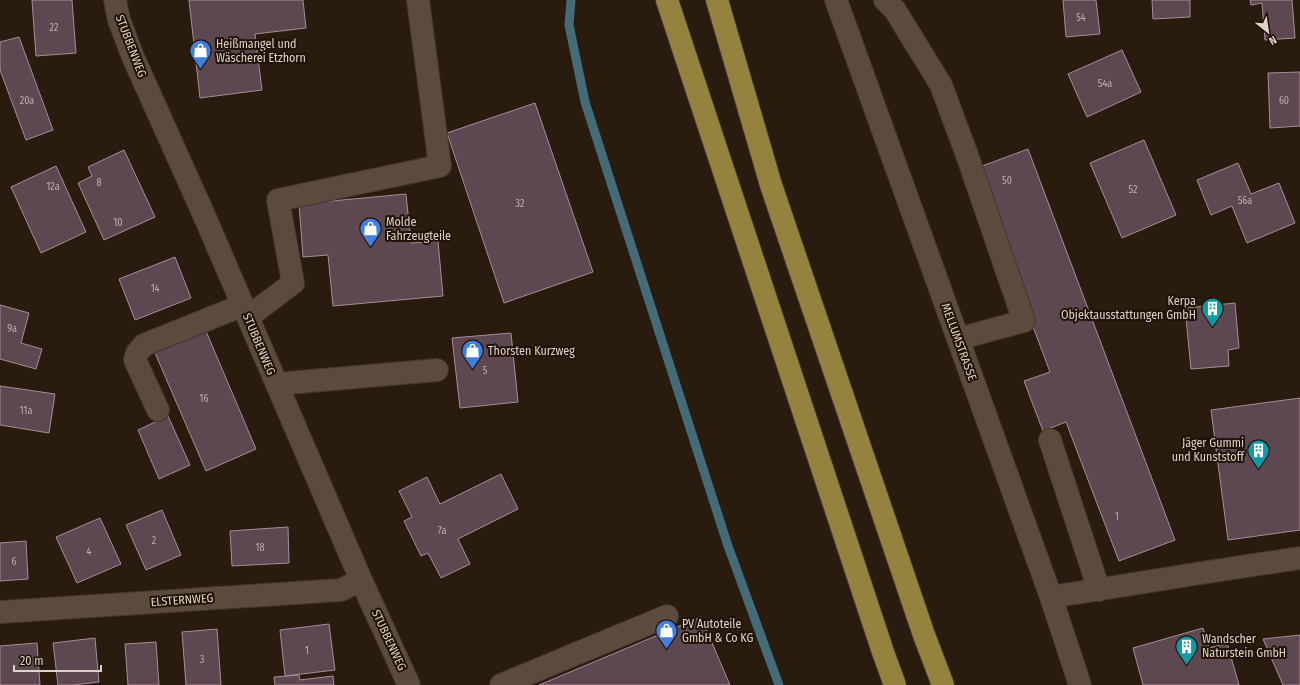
<svg xmlns="http://www.w3.org/2000/svg" width="1300" height="685" font-family="'Fira Sans Condensed',sans-serif">
  <style>
    .lines { fill: none; stroke-linecap: round; stroke-linejoin: round }
    .stream { stroke: #446b78; stroke-width: 9 }
    .building { fill: #5d4751; stroke: #a68e98 }
    .minor-casing { stroke: #433630; stroke-width: 24 }
    .highway-casing { stroke: #433630; stroke-width: 24 }
    .minor { stroke: #5c4a3c; stroke-width: 22 }
    .highway { stroke: #94833f; stroke-width: 22 }
    .labels { text-anchor: middle; stroke-width: 4; stroke-linejoin: round; paint-order: stroke }
    .number-label { font-size: 10px; fill: #bdb0ac }
    .poi-label { font-size: 12px; fill: #ddd3ca; stroke: #201205; text-anchor: start }
    .street-label { font-size: 12px; fill: #ddd3ca; stroke: #201205 }
  </style>
  <rect width="100%" height="100%" fill="#291b0e"/>
  <g class="lines">
    <path class="stream" d="M 571,0 L 569,25 L 585,102 L 728,546 L 779,685"/>
  </g>
  <path class="building" d="M 32,0 L 72,0 L 76,53 L 36,56 Z
    M 189,0 L 303,0 L 306,28 L 255,34 L 262,90 L 200,98 Z
    M 1063,0 L 1096,0 L 1100,34 L 1066,37 Z
    M 1152,0 L 1190,0 L 1190,17 L 1153,19 Z
    M 1250,0 L 1292,0 L 1295,38 L 1265,40 L 1262,3 L 1251,5 Z
    M 19,37 L 53,130 L 26,140 L 0,70 L 0,42 Z
    M 1122,50 L 1141,92 L 1087,117 L 1068,74 Z
    M 1300,72 L 1300,126 L 1270,128 L 1268,73 Z
    M 535,103 L 593,272 L 504,303 L 447,133 Z
    M 1144,140 L 1176,215 L 1122,238 L 1090,163 Z
    M 1028,149 L 1175,540 L 1119,561 L 1066,422 L 1043,431 L 1024,381 L 1050,372 L 974,169 Z
    M 124,150 L 155,217 L 104,240 L 78,183 L 92,176 L 88,167 Z
    M 1238,163 L 1251,194 L 1279,183 L 1295,223 L 1247,243 L 1232,206 L 1211,215 L 1197,180 Z
    M 56,166 L 86,232 L 41,253 L 11,187 Z
    M 406,194 L 411,243 L 438,241 L 443,296 L 333,306 L 328,255 L 303,257 L 299,204 Z
    M 175,257 L 191,298 L 135,320 L 119,279 Z
    M 1235,303 L 1239,348 L 1228,350 L 1229,366 L 1191,369 L 1185,308 Z
    M 0,305 L 29,313 L 21,343 L 42,349 L 36,369 L 0,359 Z
    M 203,324 L 256,449 L 206,471 L 152,346 Z
    M 511,333 L 518,402 L 460,408 L 452,338 Z
    M 0,386 L 55,394 L 49,433 L 0,425 Z
    M 1300,398 L 1300,530 L 1228,540 L 1211,410 Z
    M 168,416 L 190,465 L 159,479 L 138,430 Z
    M 501,474 L 518,509 L 458,539 L 470,564 L 441,578 L 428,553 L 421,556 L 404,521 L 412,517 L 399,491 L 427,477 L 440,504 Z
    M 162,510 L 181,555 L 146,570 L 126,525 Z
    M 100,518 L 121,564 L 77,583 L 56,537 Z
    M 288,527 L 289,563 L 232,566 L 230,531 Z
    M 26,541 L 28,579 L 0,581 L 0,543 Z
    M 701,617 L 730,685 L 539,685 Z
    M 329,624 L 335,670 L 285,676 L 280,630 Z
    M 1203,628 L 1209,648 L 1227,643 L 1239,685 L 1143,685 L 1133,648 Z
    M 217,629 L 221,685 L 186,685 L 182,632 Z
    M 1300,635 L 1300,685 L 1283,685 L 1263,639 Z
    M 95,638 L 99,682 L 73,685 L 58,685 L 53,643 Z
    M 156,642 L 159,685 L 128,685 L 125,644 Z
    M 37,643 L 40,685 L 0,685 L 0,646 Z
    M 299,675 L 300,680 L 333,676 L 334,685 L 275,685 L 274,677 Z"/>
  <g class="lines">
    <defs>
      <path id="minor" d="M 115,0 L 119,20 L 133,57 L 204,215 L 361,580 L 409,685
        M 836,0 L 1051,597 L 1080,685
        M 885,0 L 895,10 L 941,85 L 967,155 L 1024,321 L 958,339
        M 248,317 L 293,283 L 278,200 L 440,166 L 418,0
        M 277,384 L 437,370
        M 158,410 L 135,360 L 137,353 L 144,345 L 243,305
        M 1050,440 L 1099,590
        M 1051,597 L 1214,571 L 1300,558
        M 0,612 L 341,590 L 361,580
        M 501,685 L 667,616"/>
      <path id="highway" d="M 667,0 L 883,652 L 895,685
        M 717,0 L 771,185 L 924,635 L 943,685"/>
    </defs>
    <use href="#minor" class="minor-casing"/>
    <use href="#highway" class="highway-casing"/>
    <use href="#minor" class="minor"/>
    <use href="#highway" class="highway"/>
  </g>
  <defs>
    <symbol id="shop-pin" viewBox="-11 -11 22 30"><path d="M0 17L-7.5 6A9.5 9.5 0 1 1 7.5 6Z" fill="#3f7fe0" stroke="#201205"/><path d="M-5-2.5h2.3a2.7 3.5 0 0 1 5.4 0H5L5.5 6h-11ZM-1.5-2.5h3a1.5 2.3 0 0 0-3 0Z" fill="#fff"/></symbol>
    <symbol id="building-pin" viewBox="-11 -11 22 30"><path d="M0 17L-7.5 6A9.5 9.5 0 1 1 7.5 6Z" fill="#0f9aa8" stroke="#201205"/><path d="M-4-6H4V6H1V3H-1V6H-4ZM-2.5-4.3h1.7v1.8h-1.7ZM.8-4.3h1.7v1.8H.8ZM-2.5-1h1.7V.8h-1.7ZM.8-1h1.7V.8H.8Z" fill="#fff"/></symbol>
  </defs>
  <g fill-rule="evenodd">
    <use href="#shop-pin" x="188" y="38" width="25" height="34"/>
    <use href="#shop-pin" x="358" y="216" width="25" height="34"/>
    <use href="#building-pin" x="1200" y="296" width="25" height="34"/>
    <use href="#shop-pin" x="460" y="338" width="25" height="34"/>
    <use href="#building-pin" x="1246" y="438" width="25" height="34"/>
    <use href="#shop-pin" x="654" y="618" width="25" height="34"/>
    <use href="#building-pin" x="1174" y="634" width="25" height="34"/>
  </g>
  <g class="labels">
    <g class="number-label">
      <text x="1081" y="21">54</text>
      <text x="54" y="31">22</text>
      <text x="1105" y="87">54a</text>
      <text x="27" y="104">20a</text>
      <text x="1284" y="104">60</text>
      <text x="1007" y="184">50</text>
      <text x="99" y="186">8</text>
      <text x="53" y="190">12a</text>
      <text x="1133" y="193">52</text>
      <text x="1245" y="204">56a</text>
      <text x="520" y="207">32</text>
      <text x="118" y="226">10</text>
      <text x="155" y="292">14</text>
      <text x="12" y="332">9a</text>
      <text x="485" y="374">5</text>
      <text x="204" y="402">16</text>
      <text x="26" y="414">11a</text>
      <text x="1117" y="520">1</text>
      <text x="442" y="534">7a</text>
      <text x="154" y="544">2</text>
      <text x="260" y="551">18</text>
      <text x="89" y="555">4</text>
      <text x="14" y="565">6</text>
      <text x="307" y="654">1</text>
      <text x="202" y="663">3</text>
    </g>
    <g class="poi-label">
      <text x="216" y="48">Heißmangel und<tspan x="216" dy="14">Wäscherei Etzhorn</tspan></text>
      <text x="386" y="226">Molde<tspan x="386" dy="14">Fahrzeugteile</tspan></text>
      <text x="1196" y="305" text-anchor="end">Kerpa<tspan x="1196" dy="14">Objektausstattungen GmbH</tspan></text>
      <text x="488" y="355">Thorsten Kurzweg</text>
      <text x="1244" y="447" text-anchor="end">Jäger Gummi<tspan x="1244" dy="14">und Kunststoff</tspan></text>
      <text x="682" y="628">PV Autoteile<tspan x="682" dy="14">GmbH &amp; Co KG</tspan></text>
      <text x="1202" y="643">Wandscher<tspan x="1202" dy="14">Naturstein GmbH</tspan></text>
    </g>
    <g class="street-label">
      <text transform="translate(131 46) rotate(69)" y="4">STUBBENWEG</text>
      <text transform="translate(959 342) rotate(70)" y="4">MELLUMSTRASSE</text>
      <text transform="translate(259 344) rotate(67)" y="4">STUBBENWEG</text>
      <text transform="translate(182 600) rotate(-4)" y="4">ELSTERNWEG</text>
      <text transform="translate(389 640) rotate(65)" y="4">STUBBENWEG</text>
    </g>
  </g>
  <g transform="translate(1268 32) rotate(150)" stroke="#201205" stroke-width="3" paint-order="stroke">
  <path d="M0-3L7 15L0 10L-7 15Z" fill="#ddd3ca"/>
  <text y="-6" font-size="11" font-weight="bold" text-anchor="middle" fill="#ddd3ca">N</text>
  </g>
  <path d="M14 665v6h87v-6" fill="none" stroke="#ddd3ca" stroke-width="2"/>
  <text x="20" y="665" font-size="12" fill="#ddd3ca" stroke="#201205" stroke-width="3" paint-order="stroke">20 m</text>
</svg>
